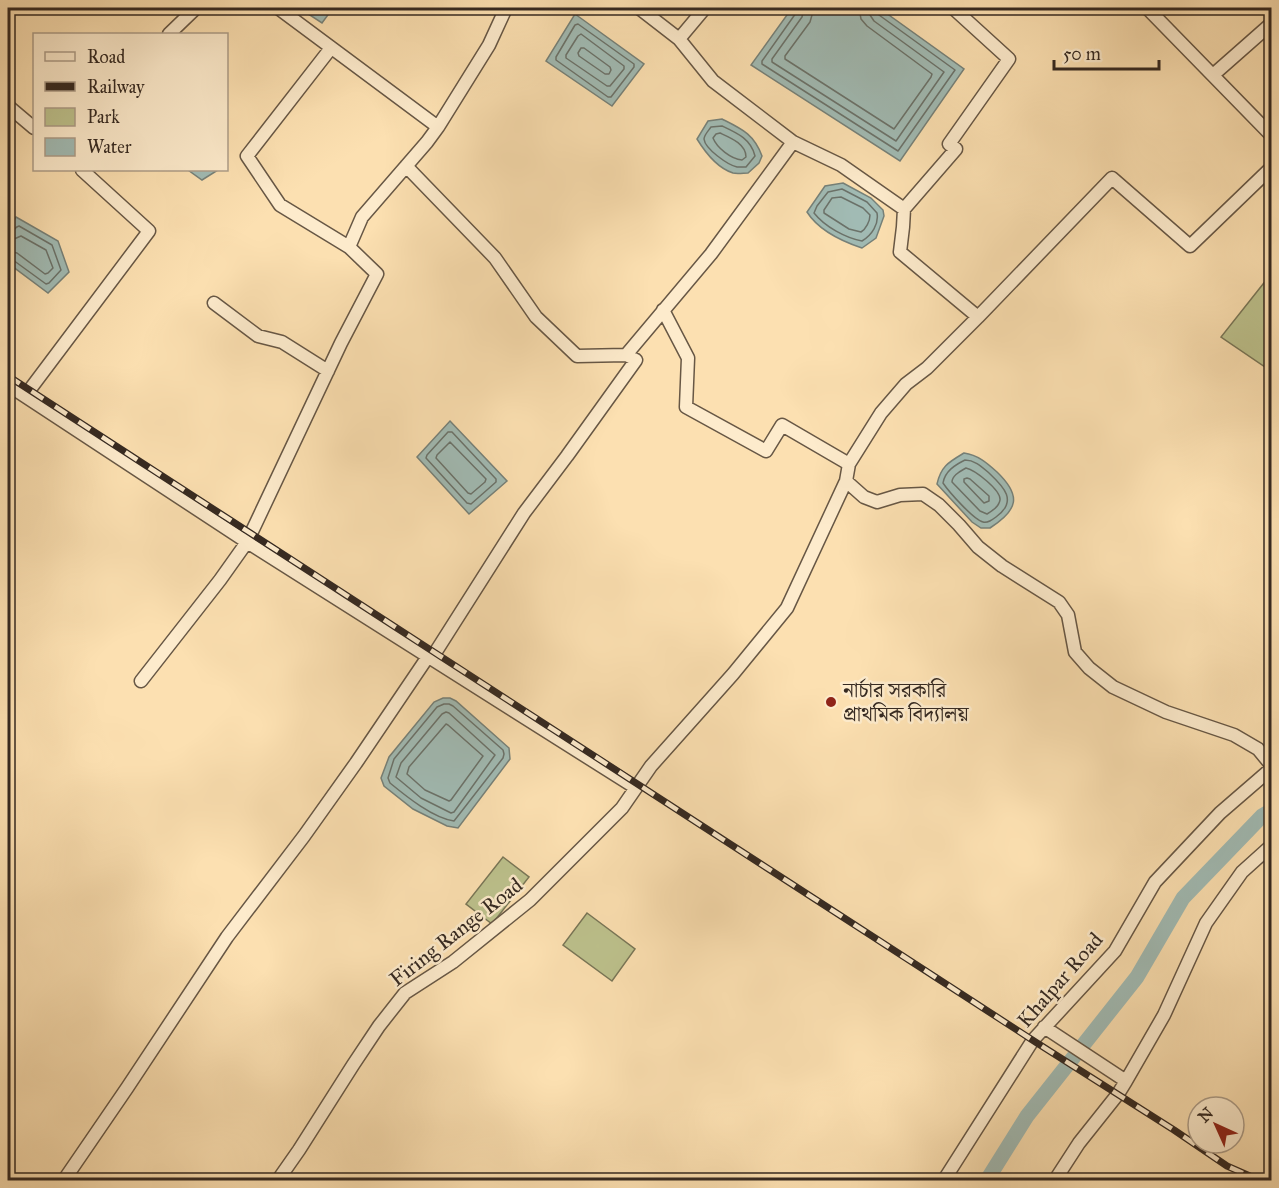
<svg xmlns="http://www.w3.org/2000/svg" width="1279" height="1188" font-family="'IM FELL Great Primer','Noto Serif Bengali',serif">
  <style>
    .green { fill: #bdc28d; stroke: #797657; stroke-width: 1.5 }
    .water { fill: #a1bbb4; stroke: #768179; stroke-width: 1.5 }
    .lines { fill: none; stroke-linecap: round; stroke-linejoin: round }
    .shore { stroke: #6b726a; stroke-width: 1.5 }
    .canal { stroke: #a1bbb4; stroke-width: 15 }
    .street-casing { stroke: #675745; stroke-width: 15 }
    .street { stroke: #fdebcc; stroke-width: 12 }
    .rail-casing { stroke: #352921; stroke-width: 7 }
    .rail { stroke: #fdebcc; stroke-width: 4.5; stroke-dasharray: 14; stroke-linecap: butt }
    .poi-dot { fill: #8f2418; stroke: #fdebcc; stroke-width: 2 }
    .labels { text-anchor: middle; stroke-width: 5; stroke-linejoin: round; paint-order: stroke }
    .poi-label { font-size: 21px; fill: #352921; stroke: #fdebcc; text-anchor: start }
    .street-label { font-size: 21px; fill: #352921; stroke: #fdebcc }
  </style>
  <rect width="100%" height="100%" fill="#fce0b1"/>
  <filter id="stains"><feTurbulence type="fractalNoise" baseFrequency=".00333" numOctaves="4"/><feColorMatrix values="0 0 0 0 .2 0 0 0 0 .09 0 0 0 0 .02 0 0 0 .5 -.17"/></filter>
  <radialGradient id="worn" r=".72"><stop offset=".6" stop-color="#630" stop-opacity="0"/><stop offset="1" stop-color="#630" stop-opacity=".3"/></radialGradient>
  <path class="green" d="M 1271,274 L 1271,371 L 1221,337 Z
    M 503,857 L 529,877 L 492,924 L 466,904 Z
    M 587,913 L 635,949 L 612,981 L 563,945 Z"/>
  <path class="water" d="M 299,8 L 333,8 L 322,23 Z
    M 792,8 L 879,8 L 964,69 L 900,161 L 751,65 Z
    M 575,14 L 644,64 L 612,106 L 546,61 Z
    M 722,119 C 742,129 754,134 762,156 L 759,163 L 748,173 C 744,173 737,174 733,173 C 717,168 705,152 697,139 L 708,121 Z
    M 188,170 L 218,170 L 202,180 Z
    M 843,183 L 871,198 L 883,210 L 884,216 L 876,238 L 862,248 C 841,241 819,231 807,212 L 825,186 Z
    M 16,217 L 58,241 L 69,272 L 48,293 L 8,263 L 8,230 Z
    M 450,421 L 507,481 L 469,514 L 417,457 Z
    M 964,453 C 978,455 987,463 997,472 C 1022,496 1018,510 990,528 L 981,528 L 972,522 L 937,484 C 941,466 949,462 964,453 Z
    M 443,698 L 450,698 L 456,701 L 509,748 L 510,759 L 458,828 L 447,826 L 413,809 L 384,786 L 381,778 L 389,757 L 434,702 Z"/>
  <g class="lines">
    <path class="shore" d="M 797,8 L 796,13 L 762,61 L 762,64 L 898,151 L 955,70 L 879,15 L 876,11 L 876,8
      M 804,8 L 802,17 L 772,59 L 772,62 L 896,141 L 944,72 L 874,21 L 870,15 L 868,8
      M 813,8 L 812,15 L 810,22 L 785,56 L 785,59 L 894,129 L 931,77 L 932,74 L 867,26 L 861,19 L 859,8
      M 578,24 L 634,64 L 634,67 L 611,97 L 608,97 L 556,60 L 556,57 L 575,25 Z
      M 581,34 L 624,66 L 624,69 L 610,86 L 607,86 L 566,58 L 566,55 L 578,36 Z
      M 581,48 L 584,48 L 610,67 L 611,70 L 609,74 L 605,74 L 579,56 L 578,53 Z
      M 722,126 C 737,133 751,139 755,156 L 746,167 C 744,167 739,167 737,167 C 728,165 705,149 704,139 C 704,135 709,130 711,127 Z
      M 720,133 C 731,138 746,144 746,157 L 742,160 C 731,159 717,148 713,138 L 716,134 Z
      M 842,189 L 867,202 L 877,213 C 879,224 872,235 862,241 C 846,238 825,227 814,213 L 817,206 L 828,192 Z
      M 841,197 L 863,208 L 870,215 C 870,221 866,229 861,232 L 849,229 L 824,213 L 824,210 L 832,198 Z
      M 8,232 C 14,233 14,227 19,226 L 52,245 L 61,270 L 49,283 L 46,284 L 13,260 L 8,259
      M 8,240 L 14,239 L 21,236 L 46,250 L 53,268 L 48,273 L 45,274 L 17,253 L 8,251
      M 448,432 L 452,432 L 496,479 L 496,482 L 471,504 L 467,503 L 426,458 L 427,455 Z
      M 450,442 L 486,479 L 485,482 L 471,494 L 468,493 L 436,458 L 437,455 Z
      M 965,460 C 975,460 982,467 989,473 C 1004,487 1018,501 996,517 C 992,520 988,523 983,522 C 974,520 949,492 943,483 C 945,471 955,465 965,460 Z
      M 966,468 C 975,470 1001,490 1000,500 C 999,507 992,511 987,514 L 980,511 L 952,482 C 952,475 961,471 966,468 Z
      M 967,478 L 970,479 L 989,496 L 989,501 L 984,503 L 964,482 L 964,479 Z
      M 444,704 L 449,704 L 453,706 L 503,750 L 504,754 L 503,758 L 454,821 C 433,818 407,797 390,783 L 388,778 L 394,759 L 437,707 Z
      M 446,712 L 449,713 L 495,755 L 454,812 L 451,813 L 421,798 L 396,777 L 401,763 L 442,714 Z
      M 446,724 L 448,725 L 483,756 L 451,800 L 449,801 L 425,790 L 407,774 L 409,767 Z"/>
    <path class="canal" d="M 987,1180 L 1027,1116 L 1137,977 L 1183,898 L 1262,816 L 1272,810"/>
    <defs>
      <path id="street" d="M 1147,8 L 1272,136
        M 169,34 L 196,8
        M 679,39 L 705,8
        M 331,48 L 247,156 L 280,205 L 349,247
        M 1213,75 L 1272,23
        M 8,106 L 34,128
        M 438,127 L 489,45 L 506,8
        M 793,142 L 841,165 L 904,209 L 903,227 L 900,252 L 978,317 L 927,368 L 906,384 L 881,413 L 849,464 L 846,481
        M 406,166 L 495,258 L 536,317 L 577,356 L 626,355
        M 904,209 L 956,149 L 949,144 L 1009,59 L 953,8
        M 214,303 L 258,336 L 282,342 L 328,371
        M 663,310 L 688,358 L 686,407 L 766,451 L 782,425 L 849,464
        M 978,317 L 1112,178 L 1190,246 L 1272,167
        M 8,385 L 247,542 L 636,788
        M 25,396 L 149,231 L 82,170
        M 141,681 L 220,580 L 247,542 L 341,343 L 377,274 L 349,247 L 362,217 L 427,142 L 438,127 L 278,8
        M 1044,1027 L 1126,1081
        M 64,1180 L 127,1088 L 227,937 L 304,836 L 356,763 L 425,661 L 435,653 L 524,513 L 567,456 L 636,360 L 626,355 L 711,254 L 793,142 L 713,81 L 679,39 L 639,8
        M 278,1180 L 299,1150 L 353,1065 L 379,1026 L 405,993 L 453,962 L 530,900 L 622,808 L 651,766 L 733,674 L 787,608 L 846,481 L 864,497 L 877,502 L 900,495 L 923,494 L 939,505 L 959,525 L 978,547 L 1002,566 L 1059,602 L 1068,615 L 1075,652 L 1089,668 L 1113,687 L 1166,712 L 1234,735 L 1258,749 L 1272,766
        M 944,1180 L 1033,1040 L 1115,951 L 1155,882 L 1220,813 L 1272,768
        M 1055,1180 L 1079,1143 L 1118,1094 L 1126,1081 L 1164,1015 L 1206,923 L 1242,872 L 1272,845"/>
    </defs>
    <use href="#street" class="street-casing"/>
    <use href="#street" class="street"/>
    <defs>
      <path id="rail" d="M 8,376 L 1037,1043 L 1174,1130 L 1227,1166 L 1259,1180"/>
    </defs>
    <use href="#rail" class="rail-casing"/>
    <use href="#rail" class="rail"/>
  </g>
  <circle class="poi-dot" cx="831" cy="702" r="6"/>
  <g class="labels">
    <g class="poi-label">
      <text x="843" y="697">নার্চার সরকারি<tspan x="843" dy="24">প্রাথমিক বিদ্যালয়</tspan></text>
    </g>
    <g class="street-label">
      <text transform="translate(456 932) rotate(-38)" y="7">Firing Range Road</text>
      <text transform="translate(1060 980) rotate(-49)" y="7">Khalpar Road</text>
    </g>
  </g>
  <rect width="1279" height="1188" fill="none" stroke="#fce0b1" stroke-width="30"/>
  <rect x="9" y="9" width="1261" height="1170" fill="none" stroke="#352921" stroke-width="3"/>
  <rect x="15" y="15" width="1249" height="1158" fill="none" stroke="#352921" stroke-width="1.5"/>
  <rect x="33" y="33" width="195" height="138" fill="#fdebcc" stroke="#ad9d88" stroke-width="1.5"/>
  <rect x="45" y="52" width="30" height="9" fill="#fdebcc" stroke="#ad9d88" stroke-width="1.5"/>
  <text x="87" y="63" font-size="18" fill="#352921">Road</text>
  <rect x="45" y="82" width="30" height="9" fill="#352921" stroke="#ad9d88" stroke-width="1.5"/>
  <text x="87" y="93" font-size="18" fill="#352921">Railway</text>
  <rect x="45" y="108" width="30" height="18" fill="#bdc28d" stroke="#ad9d88" stroke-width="1.5"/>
  <text x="87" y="123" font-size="18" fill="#352921">Park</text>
  <rect x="45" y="138" width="30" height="18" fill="#a1bbb4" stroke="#ad9d88" stroke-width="1.5"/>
  <text x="87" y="153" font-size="18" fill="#352921">Water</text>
  <g transform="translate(1216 1125) rotate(315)"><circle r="28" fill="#fdebcc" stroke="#ad9d88" stroke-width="1.5"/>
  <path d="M0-4.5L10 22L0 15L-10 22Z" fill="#8f2418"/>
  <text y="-9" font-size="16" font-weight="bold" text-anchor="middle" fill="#352921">N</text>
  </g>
  <path d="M1054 60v9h105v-9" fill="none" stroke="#352921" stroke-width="3"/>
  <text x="1063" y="60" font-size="18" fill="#352921" stroke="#fdebcc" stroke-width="4.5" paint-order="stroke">50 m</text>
  <rect width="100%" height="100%" filter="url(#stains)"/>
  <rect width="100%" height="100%" fill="url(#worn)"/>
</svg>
